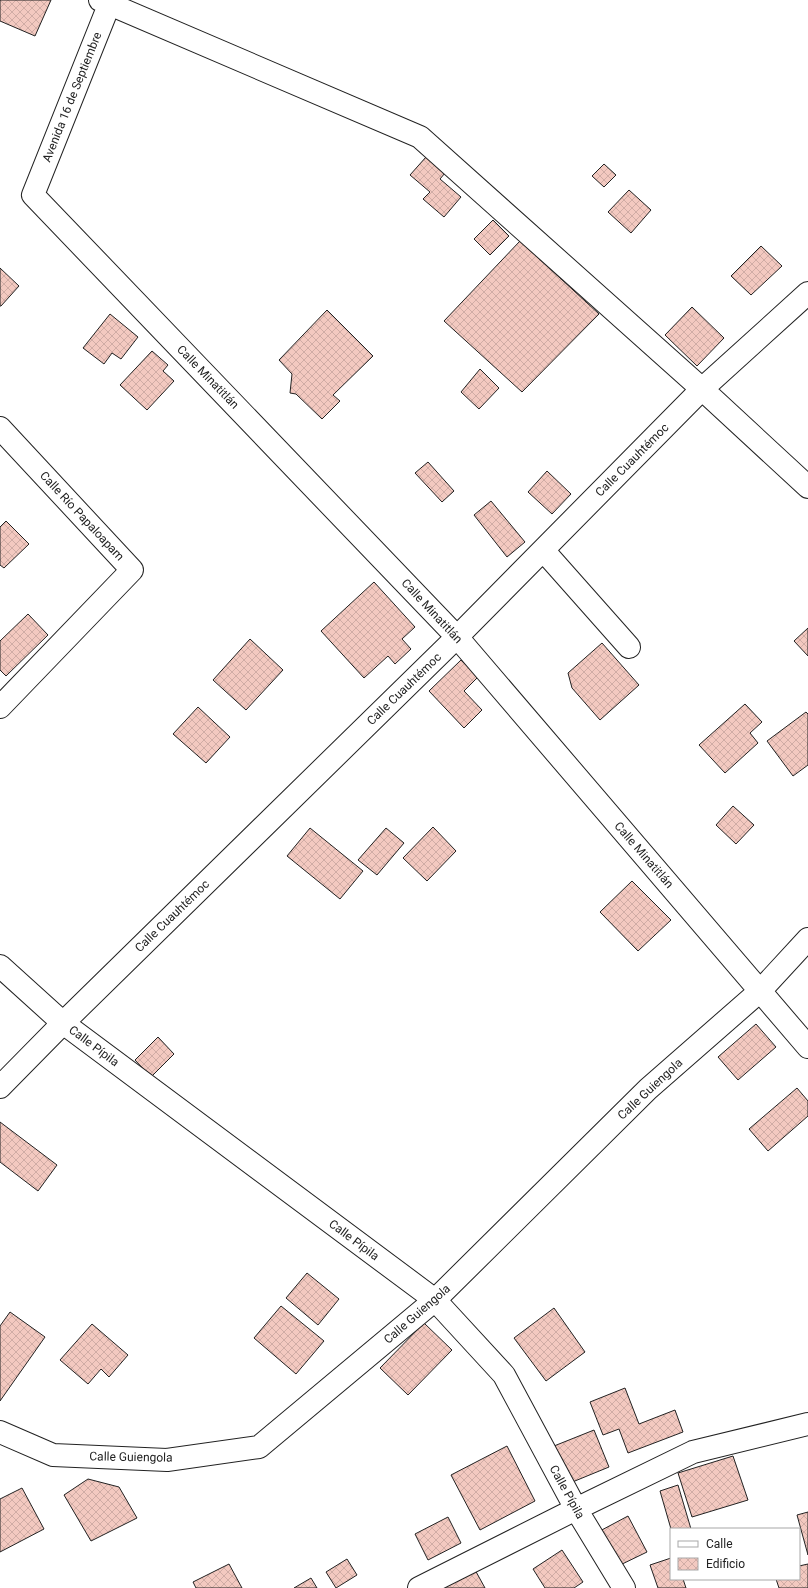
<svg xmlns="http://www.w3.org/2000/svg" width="808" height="1588" font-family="Roboto,sans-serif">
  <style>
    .building { fill: url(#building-cross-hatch); stroke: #222 }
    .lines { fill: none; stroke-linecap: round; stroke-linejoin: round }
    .minor-casing { stroke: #222; stroke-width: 24 }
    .minor { stroke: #fff; stroke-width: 22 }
    .labels { text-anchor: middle; stroke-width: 3; stroke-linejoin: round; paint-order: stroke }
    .street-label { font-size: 12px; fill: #222; stroke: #fff }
  </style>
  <defs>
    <pattern id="building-cross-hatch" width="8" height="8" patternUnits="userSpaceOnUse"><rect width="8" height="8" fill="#f3c9c0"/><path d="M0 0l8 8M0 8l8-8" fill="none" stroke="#d0aca5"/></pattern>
  </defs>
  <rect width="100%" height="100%" fill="#fff"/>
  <path class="building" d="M 0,0 L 51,0 L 35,36 L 0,21 Z
    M 426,157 L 445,173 L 440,179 L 461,197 L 444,217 L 423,199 L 430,192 L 410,175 Z
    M 604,164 L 616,175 L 604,187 L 592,176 Z
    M 629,190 L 651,210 L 631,233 L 608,212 Z
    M 493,220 L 509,236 L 490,255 L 474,239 Z
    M 520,241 L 599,314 L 522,392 L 444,321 Z
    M 761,246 L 782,266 L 751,295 L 731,276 Z
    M 0,268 L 19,286 L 1,306 L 0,306 Z
    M 692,307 L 724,338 L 697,366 L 665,335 Z
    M 327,310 L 373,356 L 333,395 L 340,401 L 322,419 L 296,394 L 290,393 L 292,374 L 279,360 Z
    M 110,314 L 138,337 L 121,359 L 112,353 L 104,364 L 83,348 Z
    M 152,351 L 168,365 L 163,371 L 174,381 L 147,410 L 120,385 Z
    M 480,369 L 499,388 L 479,409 L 461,392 Z
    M 428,462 L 454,491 L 442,502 L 415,473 Z
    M 547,471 L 571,494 L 552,514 L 528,492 Z
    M 491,501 L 525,542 L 507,557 L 474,515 Z
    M 6,521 L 29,544 L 4,568 L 0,565 L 0,527 Z
    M 374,582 L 415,627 L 402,639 L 411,649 L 395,664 L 388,656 L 364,678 L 321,631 Z
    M 28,614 L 48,635 L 6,676 L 0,670 L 0,641 Z
    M 808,628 L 808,656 L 794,641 Z
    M 250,639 L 283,670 L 246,710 L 213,680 Z
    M 602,643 L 639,685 L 600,720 L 572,688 L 568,673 Z
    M 461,660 L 478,677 L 464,691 L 482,710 L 464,728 L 429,691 Z
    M 745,704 L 762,722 L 750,733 L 758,743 L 725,773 L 699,745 Z
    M 198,707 L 230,737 L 206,763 L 173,734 Z
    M 806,712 L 808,714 L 808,765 L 793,776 L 767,741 Z
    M 733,806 L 754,825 L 736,844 L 716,825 Z
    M 433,827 L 456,851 L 427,881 L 403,858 Z
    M 310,828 L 363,871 L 340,899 L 287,856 Z
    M 386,828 L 404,843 L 377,875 L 358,860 Z
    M 632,881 L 671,920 L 638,951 L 600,912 Z
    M 756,1024 L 776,1047 L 738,1080 L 718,1057 Z
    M 158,1037 L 174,1054 L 151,1077 L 135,1060 Z
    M 797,1088 L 808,1101 L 808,1116 L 768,1151 L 749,1129 Z
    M 0,1122 L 57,1165 L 38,1191 L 0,1162 Z
    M 307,1273 L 339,1299 L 318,1325 L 286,1298 Z
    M 281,1306 L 324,1341 L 296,1374 L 254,1338 Z
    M 554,1308 L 585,1352 L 546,1381 L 514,1338 Z
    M 10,1312 L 45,1337 L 0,1401 L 0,1326 Z
    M 424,1323 L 452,1350 L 408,1395 L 380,1368 Z
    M 92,1324 L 128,1355 L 109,1377 L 101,1369 L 88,1384 L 60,1360 Z
    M 625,1388 L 639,1424 L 675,1410 L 683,1432 L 628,1453 L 619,1429 L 603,1435 L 590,1402 Z
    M 594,1430 L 609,1467 L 570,1483 L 554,1446 Z
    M 507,1446 L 535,1501 L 480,1530 L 451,1475 Z
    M 733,1456 L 748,1500 L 692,1517 L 678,1473 Z
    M 88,1479 L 119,1487 L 137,1518 L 91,1541 L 64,1495 Z
    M 678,1485 L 691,1529 L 671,1529 L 660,1491 Z
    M 22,1488 L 44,1529 L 0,1552 L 0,1499 Z
    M 808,1512 L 808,1555 L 797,1515 Z
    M 628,1516 L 647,1552 L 616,1567 L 598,1532 Z
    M 448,1517 L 461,1543 L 428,1560 L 415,1534 Z
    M 562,1550 L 583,1582 L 574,1588 L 545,1588 L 533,1569 Z
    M 671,1558 L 671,1579 L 683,1579 L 686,1588 L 658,1588 L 650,1565 Z
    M 347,1559 L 357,1575 L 336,1588 L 326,1572 Z
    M 229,1564 L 242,1588 L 196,1588 L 193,1582 Z
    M 808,1564 L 808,1588 L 779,1588 L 776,1579 L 799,1579 L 799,1566 Z
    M 474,1568 L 485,1588 L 439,1588 Z
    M 311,1578 L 317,1588 L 294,1588 Z"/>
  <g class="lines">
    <defs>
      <path id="minor" d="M 100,0 L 420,137 L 702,389 L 808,487
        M 111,0 L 33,195 L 457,637 L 808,1047
        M 0,428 L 132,570 L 0,707
        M 543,550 L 629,647
        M 0,966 L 63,1023 L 435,1300 L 504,1375 L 576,1509 L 624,1588
        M 0,1087 L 63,1023 L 457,637 L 702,389 L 808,293
        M 0,1432 L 53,1455 L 167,1460 L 259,1447 L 435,1300 L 648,1089 L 760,991 L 808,939
        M 419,1588 L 576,1509 L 693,1452 L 808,1424"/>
    </defs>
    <use href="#minor" class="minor-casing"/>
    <use href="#minor" class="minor"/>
  </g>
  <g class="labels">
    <g class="street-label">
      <text transform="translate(72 97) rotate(-68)" y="4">Avenida 16 de Septiembre</text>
      <text transform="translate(208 377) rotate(46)" y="4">Calle Minatitlán</text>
      <text transform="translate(632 460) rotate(-45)" y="4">Calle Cuauhtémoc</text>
      <text transform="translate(82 516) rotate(47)" y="4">Calle Río Papaloapam</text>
      <text transform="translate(432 611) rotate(47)" y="4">Calle Minatitlán</text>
      <text transform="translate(404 689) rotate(-44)" y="4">Calle Cuauhtémoc</text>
      <text transform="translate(644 855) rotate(49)" y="4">Calle Minatitlán</text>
      <text transform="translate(172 916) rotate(-44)" y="4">Calle Cuauhtémoc</text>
      <text transform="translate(94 1046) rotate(37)" y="4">Calle Pípila</text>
      <text transform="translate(650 1089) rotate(-43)" y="4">Calle Guiengola</text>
      <text transform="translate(354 1240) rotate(37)" y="4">Calle Pípila</text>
      <text transform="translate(417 1314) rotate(-41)" y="4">Calle Guiengola</text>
      <text transform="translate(131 1457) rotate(1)" y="4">Calle Guiengola</text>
      <text transform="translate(567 1492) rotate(61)" y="4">Calle Pípila</text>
    </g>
  </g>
  <rect x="670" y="1528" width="130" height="52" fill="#ffffff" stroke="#a7a7a7"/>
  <rect x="678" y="1541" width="20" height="6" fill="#ffffff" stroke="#a7a7a7"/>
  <text x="706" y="1548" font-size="12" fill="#222222">Calle</text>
  <rect x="678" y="1558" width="20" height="12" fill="url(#building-cross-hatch)" stroke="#a7a7a7"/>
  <text x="706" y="1568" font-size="12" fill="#222222">Edificio</text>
</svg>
